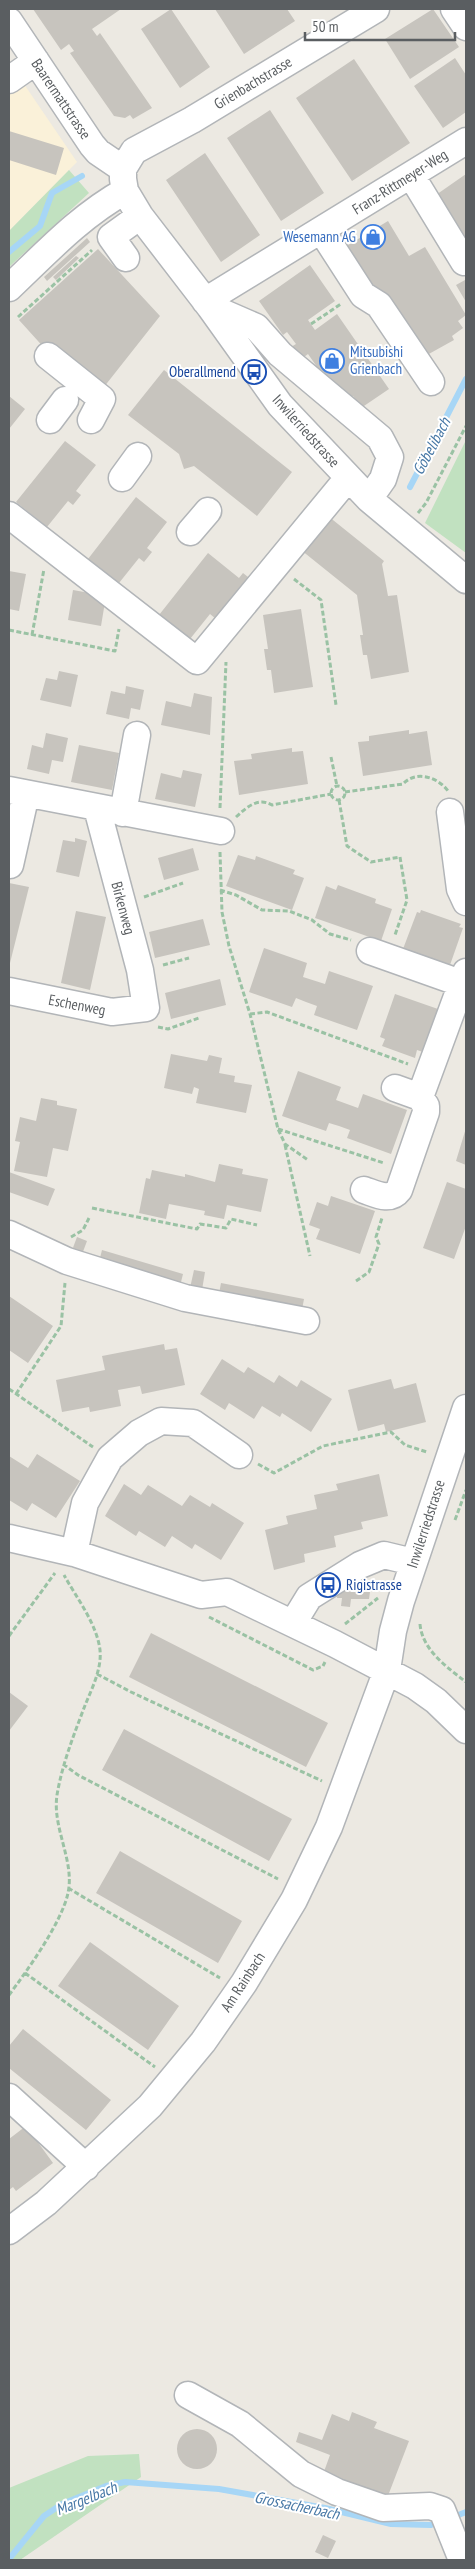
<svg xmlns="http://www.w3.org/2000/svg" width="475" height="2569" font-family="'PT Sans Narrow',sans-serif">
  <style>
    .commercial { fill: #faf1d9 }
    .green { fill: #c1e1c0 }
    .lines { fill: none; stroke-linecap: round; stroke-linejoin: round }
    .stream { stroke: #a7d6f6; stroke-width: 6 }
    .building { fill: #c7c4be }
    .minor-casing { stroke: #b2b5b8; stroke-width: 29 }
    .path { stroke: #9ac2a4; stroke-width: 3; stroke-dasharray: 5 2.5; stroke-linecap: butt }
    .minor { stroke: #fff; stroke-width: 26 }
    .labels { text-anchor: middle; stroke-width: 4; stroke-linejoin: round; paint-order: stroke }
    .street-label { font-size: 15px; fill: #5a5e61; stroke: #fff }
    .shop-label { font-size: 15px; fill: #366cbe; stroke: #fff; text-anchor: end }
    .transit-label { font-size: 15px; fill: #164399; stroke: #fff; text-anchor: end }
    .water-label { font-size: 16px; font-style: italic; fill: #4778a6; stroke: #fff }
  </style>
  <rect width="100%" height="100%" fill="#ece9e2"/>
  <path class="commercial" d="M 9,62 L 77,162 L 9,231 Z"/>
  <path class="green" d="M 69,170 L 89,193 L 9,267 L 9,231 Z
    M 466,440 L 466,553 L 425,523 Z
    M 139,2454 L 141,2477 L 20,2560 L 9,2560 L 9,2488 L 88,2456 Z"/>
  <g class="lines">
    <path class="stream" d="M 9,252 L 40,226 L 52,193 L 82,176
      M 410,487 L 466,379
      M 451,2518 L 466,2512
      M 9,2559 L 44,2516 L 62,2504 L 106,2486 L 125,2482 L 219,2489 L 325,2508 L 391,2524 L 431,2525 L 442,2521"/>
  </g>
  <path class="building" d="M 33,9 L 121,9 L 92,29 L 97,36 L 100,33 L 152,108 L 133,119 L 130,115 L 125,118 L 114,116 L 70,53 L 74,51 L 69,44 L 61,50 Z
    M 171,9 L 210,67 L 180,88 L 141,29 Z
    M 215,9 L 287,9 L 295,21 L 244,54 Z
    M 433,9 L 459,47 L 410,79 L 385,39 Z
    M 455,58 L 466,75 L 466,112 L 443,128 L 414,86 Z
    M 354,59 L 410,143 L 352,181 L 296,98 Z
    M 270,110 L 324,193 L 281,221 L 227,138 Z
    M 9,131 L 64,148 L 56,175 L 9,160 Z
    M 205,153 L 260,235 L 221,262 L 166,180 Z
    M 466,174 L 466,245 L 433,197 Z
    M 388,221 L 409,256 L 425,247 L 466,315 L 458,321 L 463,328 L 452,336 L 454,340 L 418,360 L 369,280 L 365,282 L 343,248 Z
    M 87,238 L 90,242 L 47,281 L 44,277 Z
    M 98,249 L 160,316 L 100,392 L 47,351 L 19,320 Z
    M 76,256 L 79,258 L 56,280 L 53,277 Z
    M 310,265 L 335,301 L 308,320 L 315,330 L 337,314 L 389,389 L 361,408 L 353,396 L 343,404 L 308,354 L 300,360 L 291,347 L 296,344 L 287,332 L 283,335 L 259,301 Z
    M 465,280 L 466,282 L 466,302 L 456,285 Z
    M 164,370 L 292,472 L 257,516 L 194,466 L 184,469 L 179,454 L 128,415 Z
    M 9,396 L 25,409 L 9,429 Z
    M 65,441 L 96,465 L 76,491 L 81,495 L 73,505 L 68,501 L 47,527 L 16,502 Z
    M 136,497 L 167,522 L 147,548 L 152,552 L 144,562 L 139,558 L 119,583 L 88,559 Z
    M 328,516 L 384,561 L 382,564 L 388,596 L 397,595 L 409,672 L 371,679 L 367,655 L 363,655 L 360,635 L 363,635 L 357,595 L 301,550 Z
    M 208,553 L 239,578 L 243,573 L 253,581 L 216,619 L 210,614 L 190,639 L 159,615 Z
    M 9,571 L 26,574 L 19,611 L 9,609 Z
    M 73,590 L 106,596 L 101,626 L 68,620 Z
    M 301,609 L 313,687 L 274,693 L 271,670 L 267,670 L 264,649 L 268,649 L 263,615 Z
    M 59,671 L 78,675 L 71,707 L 40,700 L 46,678 L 57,680 Z
    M 126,686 L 144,690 L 140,710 L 131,708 L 129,719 L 106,714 L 111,691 L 125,694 Z
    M 194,693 L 212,697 L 210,735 L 161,725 L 166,701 L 191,707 Z
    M 409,730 L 409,734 L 427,731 L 432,765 L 363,776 L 358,742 L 369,741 L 369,736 Z
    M 46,733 L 68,738 L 63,762 L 52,760 L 49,774 L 27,769 L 32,745 L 43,748 Z
    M 79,745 L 119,753 L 112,790 L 71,782 Z
    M 292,748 L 292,752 L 303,751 L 308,784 L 239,795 L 234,761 L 252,759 L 251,754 Z
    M 183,770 L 202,774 L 195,807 L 155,799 L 161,773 L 181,778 Z
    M 75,838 L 87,841 L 79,877 L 56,872 L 63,840 L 75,842 Z
    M 193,848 L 199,870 L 164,880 L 158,858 Z
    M 238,855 L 255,860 L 256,856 L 295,870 L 293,874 L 304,878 L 292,910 L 226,886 Z
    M 9,883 L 29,887 L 10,963 L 9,963 Z
    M 338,885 L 376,899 L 375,903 L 392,909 L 381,941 L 315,918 L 326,886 L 336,890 Z
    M 421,910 L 461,924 L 459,927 L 463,928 L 450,965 L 403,949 L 417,912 L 420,913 Z
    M 76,911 L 106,917 L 90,990 L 61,983 Z
    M 203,919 L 210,945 L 155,958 L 149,932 Z
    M 264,948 L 307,963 L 303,977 L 325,984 L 329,971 L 373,986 L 357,1030 L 314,1015 L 317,1006 L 306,1002 L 296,998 L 292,1007 L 249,992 Z
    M 220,979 L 226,1005 L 171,1019 L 165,993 Z
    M 395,994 L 438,1009 L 423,1052 L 417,1050 L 415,1058 L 382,1046 L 385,1039 L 380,1037 Z
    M 171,1054 L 207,1061 L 209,1055 L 222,1058 L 219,1073 L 235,1076 L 234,1082 L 252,1085 L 246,1113 L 196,1103 L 199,1089 L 194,1087 L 192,1094 L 164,1088 Z
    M 298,1071 L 341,1087 L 336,1100 L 358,1108 L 363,1094 L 407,1110 L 391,1154 L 347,1138 L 350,1130 L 339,1126 L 329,1123 L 326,1131 L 282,1116 Z
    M 41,1098 L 57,1101 L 57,1105 L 77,1109 L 68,1151 L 53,1148 L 47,1177 L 14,1171 L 20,1142 L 15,1141 L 20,1117 L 36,1121 Z
    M 466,1128 L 466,1165 L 456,1161 Z
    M 219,1164 L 243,1169 L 242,1174 L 268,1179 L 261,1212 L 227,1205 L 224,1219 L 204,1215 L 205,1211 L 169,1204 L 166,1219 L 139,1213 L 146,1178 L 150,1179 L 152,1170 L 185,1177 L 185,1174 L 215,1182 Z
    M 9,1172 L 55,1189 L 48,1206 L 9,1192 Z
    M 447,1182 L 466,1189 L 466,1226 L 454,1259 L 423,1248 Z
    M 331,1196 L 375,1211 L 360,1254 L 316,1239 L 320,1229 L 309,1225 L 317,1202 L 328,1206 Z
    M 77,1237 L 87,1241 L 81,1257 L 71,1253 Z
    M 102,1250 L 183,1274 L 179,1290 L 98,1266 Z
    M 194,1270 L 205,1272 L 202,1290 L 190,1288 Z
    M 221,1283 L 304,1299 L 301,1315 L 218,1299 Z
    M 9,1296 L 53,1326 L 28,1363 L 9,1350 Z
    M 164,1344 L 165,1350 L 177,1348 L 185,1385 L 142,1394 L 140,1386 L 118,1390 L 121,1406 L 90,1412 L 89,1407 L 62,1412 L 56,1380 L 105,1370 L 102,1356 Z
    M 222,1359 L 244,1373 L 248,1367 L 274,1383 L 279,1375 L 297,1387 L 301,1380 L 332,1399 L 311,1432 L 282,1413 L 280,1417 L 262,1406 L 254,1419 L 229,1403 L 225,1410 L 200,1394 Z
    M 391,1379 L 394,1389 L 416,1383 L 426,1422 L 386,1432 L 384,1424 L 358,1431 L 348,1390 Z
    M 37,1454 L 80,1481 L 56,1518 L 32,1503 L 27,1511 L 9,1500 L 9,1456 L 28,1468 Z
    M 379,1474 L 388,1516 L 361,1522 L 363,1529 L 334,1536 L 336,1547 L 304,1554 L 305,1562 L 274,1570 L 265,1530 L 288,1524 L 286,1516 L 317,1509 L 314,1495 L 338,1490 L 336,1484 Z
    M 124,1484 L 141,1495 L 148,1485 L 182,1506 L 190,1495 L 210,1507 L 212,1503 L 244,1523 L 221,1560 L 195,1544 L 192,1549 L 172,1536 L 165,1547 L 139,1531 L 136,1536 L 105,1516 Z
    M 338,1590 L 370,1592 L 369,1599 L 351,1599 L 350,1607 L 341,1606 L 342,1598 L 337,1598 Z
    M 151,1633 L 328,1723 L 306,1767 L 129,1677 Z
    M 9,1692 L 28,1706 L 9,1731 Z
    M 124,1729 L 292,1819 L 269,1861 L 102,1770 Z
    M 120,1851 L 242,1921 L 218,1963 L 96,1893 Z
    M 90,1942 L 179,2006 L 148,2050 L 58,1986 Z
    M 23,2029 L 111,2100 L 86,2130 L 9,2068 L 9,2046 Z
    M 26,2126 L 53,2163 L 16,2191 L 13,2187 L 9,2190 L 9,2139 Z
    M 352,2412 L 377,2422 L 374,2428 L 409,2441 L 386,2501 L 322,2477 L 330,2455 L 296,2442 L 299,2432 L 322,2440 L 332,2414 L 349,2421 Z
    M177 2449a20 20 0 1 1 40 0a20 20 0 1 1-40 0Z
    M 323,2535 L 336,2541 L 328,2558 L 315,2552 Z"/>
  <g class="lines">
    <defs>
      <path id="minor" d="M 376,9 L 192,120 L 134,151 L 123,169 L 123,179 L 125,191 L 140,216 L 210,307 L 280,405 L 369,499 L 466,580
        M 454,9 L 466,27
        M 9,21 L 92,145 L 98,152 L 123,169
        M 9,80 L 36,61
        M 411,175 L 464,262 L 466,261
        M 321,230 L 363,295 L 379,305 L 431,382
        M 126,258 L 111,237 L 140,216
        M 9,288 C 46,253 80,216 125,191
        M 205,301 L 466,141
        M 210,307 L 256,327 L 280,354 L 380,438 L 390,457 L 383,479 L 369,499
        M 48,356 L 102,399 L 91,420
        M 50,420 L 65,400
        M 122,478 L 138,456
        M 9,515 L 197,661 L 348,478
        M 190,532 L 208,511
        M 9,790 L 221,831
        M 450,812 L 460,889 L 466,902
        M 123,813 L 137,735
        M 10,865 L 26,794
        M 370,951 L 466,985
        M 9,991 L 112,1012 L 146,1008 L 140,970 L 97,808
        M 395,1088 L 420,1097
        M 364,1190 C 376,1194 390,1202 399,1190 L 426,1112 L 426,1106 L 420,1097 L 466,972
        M 9,1234 L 67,1261 L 185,1298 L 306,1321
        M 9,1538 L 74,1553 L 201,1595 L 227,1592 L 335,1644 L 415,1686 L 436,1701 L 466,1730
        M 74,1553 L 85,1503 L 110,1458 L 139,1433 L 161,1421 L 193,1423 L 239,1455
        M 299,1626 L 298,1615 L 309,1597 L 360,1565 L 384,1555 L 413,1562
        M 9,2097 L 86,2167
        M 9,2231 L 46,2203 L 150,2106 L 203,2042 L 244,1983 L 294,1900 L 329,1827 L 387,1670 L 393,1631 L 401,1601 L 466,1408
        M 188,2395 L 240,2424 L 301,2474 L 337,2492 L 383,2508 L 430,2506 L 442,2510 L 462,2560"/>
    </defs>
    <use href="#minor" class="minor-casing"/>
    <path class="path" d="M 18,317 L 92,250
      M 311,324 L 341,304
      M 418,513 L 426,503 L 466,426
      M 294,579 L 321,600 L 336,705
      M 9,630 L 115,651 L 119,629
      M 32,635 L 44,569
      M 331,757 L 337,786
      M331 793a7 7 0 1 1 14 0a7 7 0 1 1-14 0Z
      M 345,792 L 403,784 C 416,770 438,777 448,791
      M 339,800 L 347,846 L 371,862 L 400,857 L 407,900 L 395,935
      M 220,808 L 226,662
      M 236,817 C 247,807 258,797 272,805 L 331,794
      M 220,852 L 222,912 L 229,946 L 250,1014 L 278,1129 L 285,1144 L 308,1160
      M 220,890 L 236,895 L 262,910 L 289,911 L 312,920 L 330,934 L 351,940
      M 144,897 L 183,883
      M 163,965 L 189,958
      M 250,1014 L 267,1012 L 408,1064
      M 158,1027 L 168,1029 L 199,1018
      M 278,1129 L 384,1163
      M 285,1145 L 310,1256
      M 92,1208 L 197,1229 L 200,1224 L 226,1228 L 231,1219 L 257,1225
      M 71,1237 L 83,1230 L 89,1218
      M 356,1281 L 369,1272 L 379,1244 L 376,1237 L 382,1218
      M 9,1389 L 93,1447
      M 16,1394 L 61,1326 L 65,1283
      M 258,1464 L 274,1473 L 323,1446 L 391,1432 L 405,1445 L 427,1452
      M 455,1520 L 466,1490
      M 209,1617 L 313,1670 L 323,1666 L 325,1662
      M 345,1624 L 378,1598
      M 420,1624 C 422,1650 448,1668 466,1682
      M 9,1636 L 55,1573
      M 97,1674 L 131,1692 L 322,1781
      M 63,1764 L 78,1775 L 278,1879
      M 68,1888 L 220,1978
      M 25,1973 L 155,2067
      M 9,1995 C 27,1971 62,1922 68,1893 C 75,1861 52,1828 57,1795 C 62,1765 73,1737 84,1708 C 91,1690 102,1670 100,1650 C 97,1624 76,1597 64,1575"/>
    <use href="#minor" class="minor"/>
  </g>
  <defs>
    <symbol id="shop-ring" viewBox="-11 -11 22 22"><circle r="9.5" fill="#fff" stroke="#3f7fe0" stroke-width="1.5"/><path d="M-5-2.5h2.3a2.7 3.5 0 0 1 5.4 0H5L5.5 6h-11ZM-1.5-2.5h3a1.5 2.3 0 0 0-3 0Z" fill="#3f7fe0"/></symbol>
    <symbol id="bus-ring" viewBox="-11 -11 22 22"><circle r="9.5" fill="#fff" stroke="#1a4fb4" stroke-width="1.5"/><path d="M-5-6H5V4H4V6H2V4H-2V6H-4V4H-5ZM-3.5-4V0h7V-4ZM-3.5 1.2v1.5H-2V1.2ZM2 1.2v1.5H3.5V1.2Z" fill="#1a4fb4"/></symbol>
  </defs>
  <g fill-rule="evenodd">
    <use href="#shop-ring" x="359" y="223" width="28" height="28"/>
    <use href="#shop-ring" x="318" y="347" width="28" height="28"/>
    <use href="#bus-ring" x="240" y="358" width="28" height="28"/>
    <use href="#bus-ring" x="314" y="1571" width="28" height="28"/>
  </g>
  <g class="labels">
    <g class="street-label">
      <text transform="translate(253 83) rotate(-31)" y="5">Grienbachstrasse</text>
      <text transform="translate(61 99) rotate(56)" y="5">Baarermattstrasse</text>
      <text transform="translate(400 182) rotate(-32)" y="5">Franz-Rittmeyer-Weg</text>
      <text transform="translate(306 431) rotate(48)" y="5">Inwilerriedstrasse</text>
      <text transform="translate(123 908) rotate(75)" y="5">Birkenweg</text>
      <text transform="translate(77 1005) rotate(11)" y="5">Eschenweg</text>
      <text transform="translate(426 1524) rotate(-72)" y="5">Inwilerriedstrasse</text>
      <text transform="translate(243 1982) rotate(-57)" y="5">Am Rainbach</text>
    </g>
    <g class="shop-label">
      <text x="356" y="242">Wesemann AG</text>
      <text x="350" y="357" text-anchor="start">Mitsubishi<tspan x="350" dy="17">Grienbach</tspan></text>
    </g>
    <g class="transit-label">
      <text x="236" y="377">Oberallmend</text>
      <text x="346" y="1590" text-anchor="start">Rigistrasse</text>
    </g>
    <g class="water-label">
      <text transform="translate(431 446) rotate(-62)" y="6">Göbelibach</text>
      <text transform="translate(86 2498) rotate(-22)" y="6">Margelbach</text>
      <text transform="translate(297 2505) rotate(12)" y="6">Grossacherbach</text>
    </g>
  </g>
  <rect width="475" height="2569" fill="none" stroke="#5a5e61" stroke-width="20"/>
  <path d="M305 32v8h150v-8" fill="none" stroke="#5a5e61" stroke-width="2.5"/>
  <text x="312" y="32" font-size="15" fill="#5a5e61" stroke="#ffffff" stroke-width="4" paint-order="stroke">50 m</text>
</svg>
